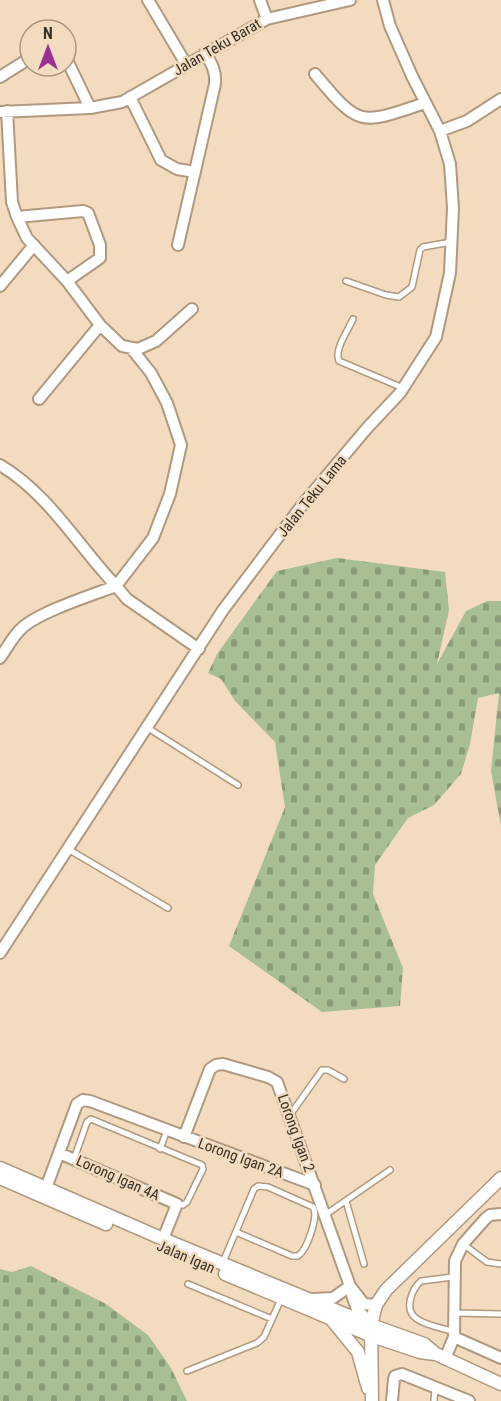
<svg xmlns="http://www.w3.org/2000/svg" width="501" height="1401" font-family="'Roboto Condensed',sans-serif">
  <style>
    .cemetery { fill: url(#cemetery-stones) }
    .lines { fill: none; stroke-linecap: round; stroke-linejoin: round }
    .service-casing { stroke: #af997f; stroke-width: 8 }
    .minor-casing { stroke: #af997f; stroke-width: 14 }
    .tertiary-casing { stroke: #af997f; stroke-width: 15 }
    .service { stroke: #fff; stroke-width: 5 }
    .minor { stroke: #fff; stroke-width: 10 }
    .tertiary { stroke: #fff; stroke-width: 12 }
    .labels { text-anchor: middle; stroke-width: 5; stroke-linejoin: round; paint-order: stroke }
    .street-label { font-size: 15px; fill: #3a3126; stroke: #f3dbbf }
  </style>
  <defs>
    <pattern id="cemetery-stones" width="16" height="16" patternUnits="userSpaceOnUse" patternTransform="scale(1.5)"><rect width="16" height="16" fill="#a8bf94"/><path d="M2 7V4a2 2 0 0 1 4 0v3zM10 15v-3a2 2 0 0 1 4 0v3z" fill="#8a9c79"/></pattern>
  </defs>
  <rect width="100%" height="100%" fill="#f3dbbf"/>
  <path class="cemetery" d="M 337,558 L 445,572 L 449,610 L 437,664 L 466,611 L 487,601 L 501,601 L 501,826 L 491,771 L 499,693 L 478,698 L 470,744 L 461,774 L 434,805 L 408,818 L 375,865 L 373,894 L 403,968 L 400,1006 L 322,1012 L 229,946 L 285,807 L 275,742 L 235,701 L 221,679 L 208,673 L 217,654 L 277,571 Z
    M 31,1266 L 106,1304 L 148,1335 L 171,1368 L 187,1401 L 0,1401 L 0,1269 L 12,1272 Z"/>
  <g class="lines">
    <defs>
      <path id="service" d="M 346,281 L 386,295 L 399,297 L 412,287 L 420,250 L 423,247 L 451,242
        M 353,319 C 348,331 334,349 339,361 L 403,388
        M 148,728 L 238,785
        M 68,849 L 168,908
        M 290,1115 L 322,1070 L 328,1070 L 344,1079
        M 160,1149 L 167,1130
        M 74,1159 L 87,1122 L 91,1119 L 202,1165 L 203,1169 L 187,1202 L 183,1205 L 177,1204
        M 346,1201 L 364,1264
        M 325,1215 L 390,1170
        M 463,1244 L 487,1262 L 501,1264
        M 223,1262 L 254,1189 L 258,1186 L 268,1187 L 313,1207 C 319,1216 307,1250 298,1256 L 292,1256 L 236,1232
        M 453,1277 L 421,1281 C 412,1289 403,1310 417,1319 C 427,1326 443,1328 454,1332
        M 188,1284 L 272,1319
        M 455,1313 L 501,1314
        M 187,1371 L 257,1343 L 264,1337 L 281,1299
        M 434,1401 L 435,1388"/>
      <path id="minor" d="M 148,0 L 186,64
        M 260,0 L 267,19
        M 66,58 L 90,108
        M 315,74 C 360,128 360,125 425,103
        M 0,77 L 30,58
        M 130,97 L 161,160 L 177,169 L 195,172
        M 7,111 L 12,202 L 17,217 L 27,238 L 67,281 L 100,325 L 122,346 L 138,349 L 156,341 L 192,309
        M 0,112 L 90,108 L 122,102 L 267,19 L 350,0
        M 440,131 L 467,121 L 501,99
        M 17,217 L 83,211 L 88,213 L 100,245 L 100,258 L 67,281
        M 178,245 L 215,84 C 216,71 212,64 205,53
        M 0,286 L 34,245
        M 39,399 L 100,325
        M 0,465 C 49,494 78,546 116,586 L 153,538 L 170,494 L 181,445 L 167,403 L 151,373 L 131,348
        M 0,658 C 7,648 13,636 22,628 C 39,612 92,595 116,586 L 127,599 L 199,649
        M 0,953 L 223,610 L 303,504 L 368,427 L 400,393 L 436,337 L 450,273 L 453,208 L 450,164 L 440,131 L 412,76 L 390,26 L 383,0
        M 184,1137 L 210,1069 L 216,1065 L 223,1064 L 268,1077 L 277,1082 L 350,1286 L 364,1304 L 376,1305
        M 59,1153 L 177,1204 L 163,1239
        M 46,1188 L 77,1104 L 83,1100 L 90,1101 L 315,1185
        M 352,1295 L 357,1309 L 371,1324
        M 313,1299 L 333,1298 L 350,1286
        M 454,1337 L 501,1358
        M 445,1359 L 454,1337 L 455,1261 L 463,1244 L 486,1218 L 490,1215 L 501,1214
        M 392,1401 L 394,1379 L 395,1376 L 402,1374 L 469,1401"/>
      <path id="tertiary" d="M 0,1168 L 163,1239 L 371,1325 L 424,1344 L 436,1354 L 501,1384
        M 0,1178 L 106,1224
        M 225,1274 L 372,1336 L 420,1352 L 435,1354
        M 332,1320 L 358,1352 L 368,1388
        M 372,1401 L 371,1325 L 376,1305 L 386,1290 L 501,1178"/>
    </defs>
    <use href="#service" class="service-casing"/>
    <use href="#minor" class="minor-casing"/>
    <use href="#tertiary" class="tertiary-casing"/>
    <use href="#service" class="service"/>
    <use href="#minor" class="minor"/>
    <use href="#tertiary" class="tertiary"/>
  </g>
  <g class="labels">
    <g class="street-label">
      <text transform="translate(217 47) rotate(-30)" y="5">Jalan Teku Barat</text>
      <text transform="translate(312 496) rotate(-51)" y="5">Jalan Teku Lama</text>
      <text transform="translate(296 1133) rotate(70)" y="5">Lorong Igan 2</text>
      <text transform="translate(241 1158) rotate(20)" y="5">Lorong Igan 2A</text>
      <text transform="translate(118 1178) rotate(24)" y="5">Lorong Igan 4A</text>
      <text transform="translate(186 1257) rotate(23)" y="5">Jalan Igan</text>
    </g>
  </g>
  <g transform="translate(48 48)"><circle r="28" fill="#f3dbbf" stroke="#a99782" stroke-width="1.5"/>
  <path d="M0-4.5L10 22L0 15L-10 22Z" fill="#9a3092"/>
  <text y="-9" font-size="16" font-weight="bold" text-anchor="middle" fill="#3a3126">N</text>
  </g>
</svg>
